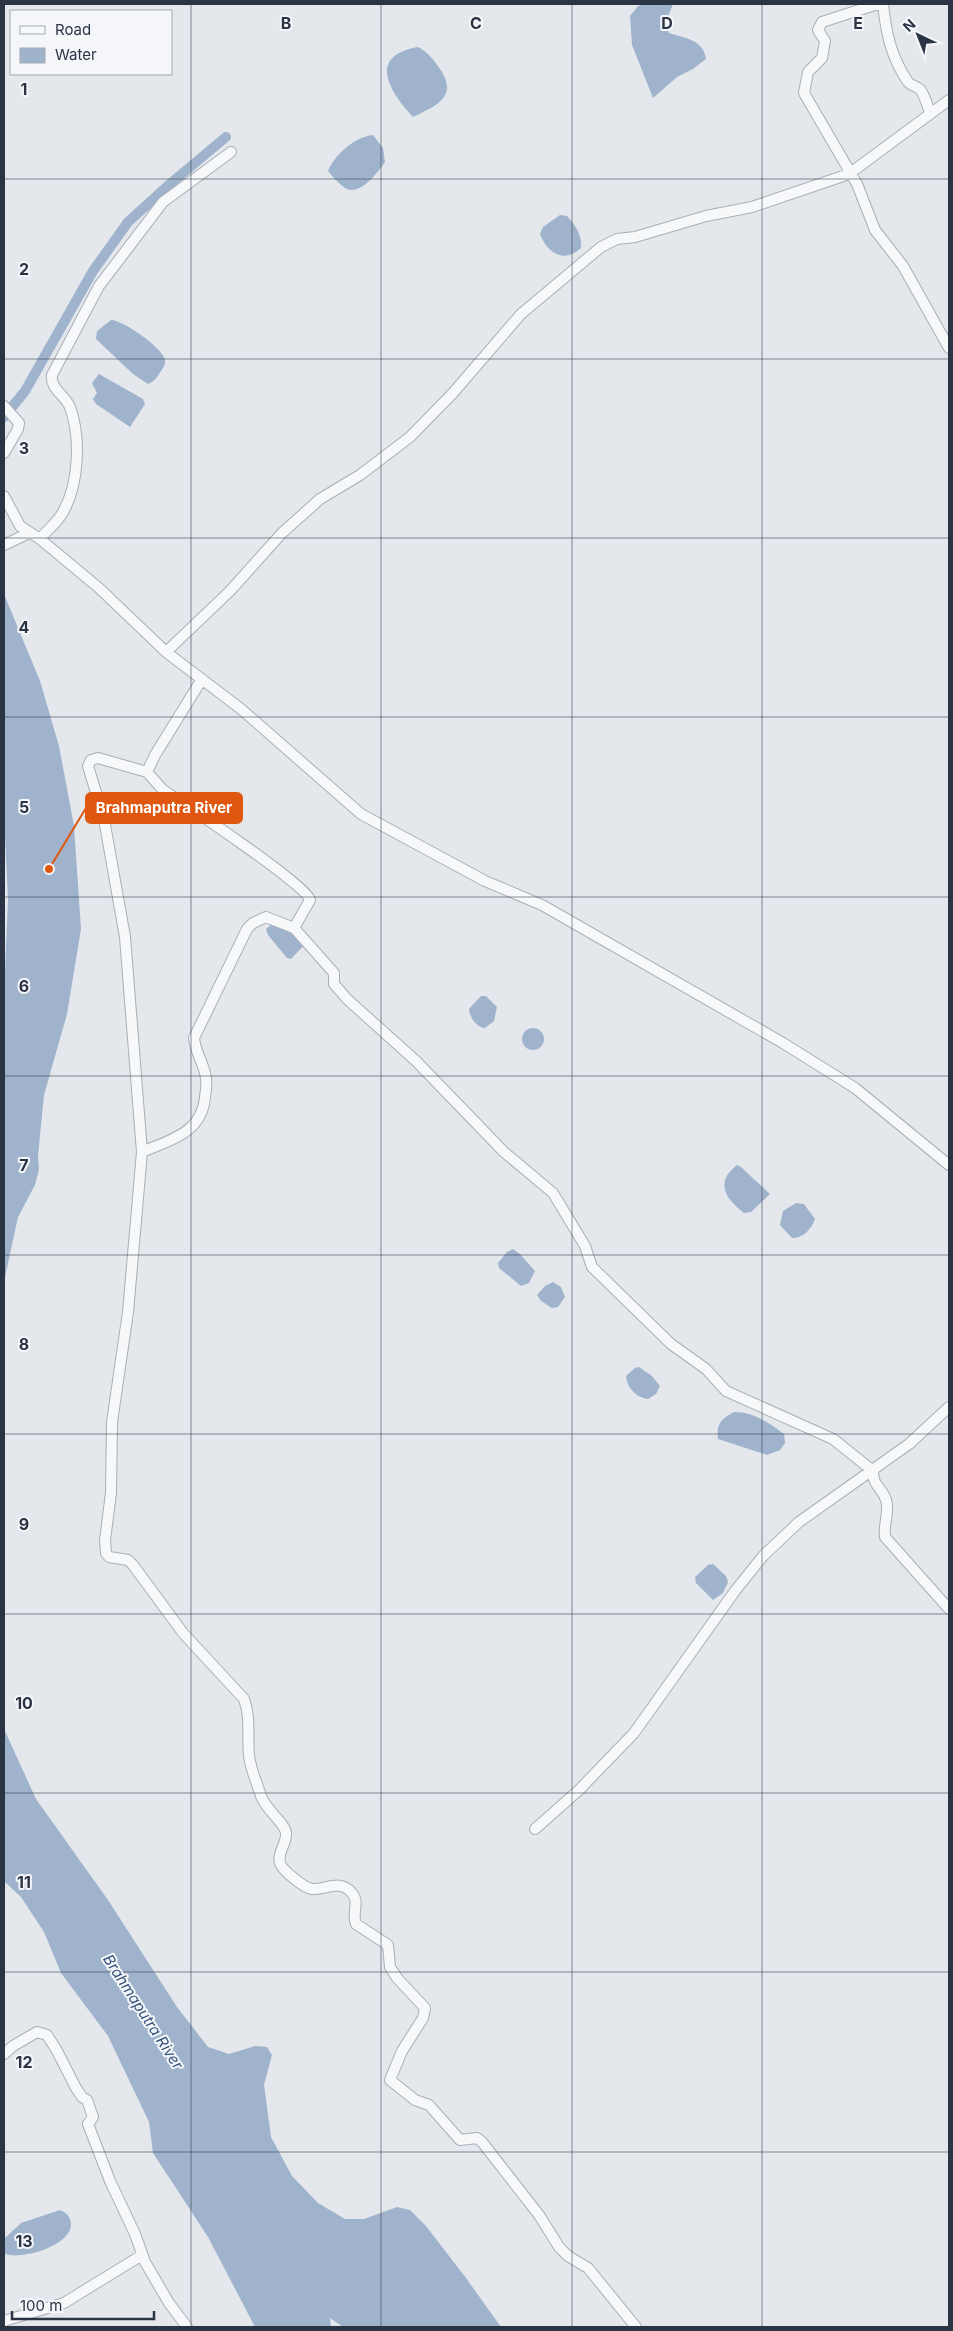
<svg xmlns="http://www.w3.org/2000/svg" width="953" height="2331" font-family="Inter,sans-serif">
  <style>
    .water { fill: #9fb4cc }
    .lines { fill: none; stroke-linecap: round; stroke-linejoin: round }
    .canal { stroke: #9fb4cc; stroke-width: 10 }
    .minor-casing { stroke: #a9aeb7; stroke-width: 12 }
    .minor { stroke: #f7f8fa; stroke-width: 10 }
    .grid { fill: none; stroke: #2b3445; stroke-width: 1; stroke-opacity: 0.55 }
    .labels { text-anchor: middle; stroke-width: 4; stroke-linejoin: round; paint-order: stroke }
    .water-label { font-size: 15px; font-style: italic; fill: #34527a; stroke: #f4f6f9 }
    .grid-label { font-size: 16px; text-anchor: middle; font-weight: bold; fill: #2b3445; stroke: #f4f6f9; stroke-width: 4; stroke-linejoin: round; paint-order: stroke }
    .leader { fill: none; stroke: #df570f; stroke-width: 2 }
    .callout-dot { fill: #df570f; stroke: #f4f6f9; stroke-width: 2 }
    .callout { fill: #df570f; stroke: #df570f; stroke-width: 2 }
    .callout-label { font-size: 15px; text-anchor: middle; font-weight: bold; fill: #fff }
  </style>
  <rect width="100%" height="100%" fill="#e4e7ec"/>
  <path class="water" d="M 644,4 L 673,4 L 665,25 L 669,33 C 685,38 704,40 706,59 L 693,69 L 677,77 L 653,98 L 632,45 L 630,16 L 638,6 Z
    M 418,47 C 429,53 433,59 440,69 C 459,97 436,106 413,117 C 389,91 367,56 418,47 Z
    M 373,135 L 383,148 L 385,162 C 378,172 360,197 345,188 C 339,184 333,177 328,171 C 335,154 355,137 373,135 Z
    M 560,215 L 567,216 C 576,226 582,235 581,248 C 564,264 547,253 540,234 L 543,227 Z
    M 111,320 C 123,320 163,348 165,360 C 166,365 162,370 159,374 C 156,379 153,382 148,384 L 133,374 L 96,339 L 97,331 Z
    M 99,374 L 143,399 L 145,404 L 130,427 L 96,404 L 93,399 L 97,393 L 92,383 Z
    M 4,594 L 40,681 L 59,746 L 74,826 L 81,929 L 67,1014 L 44,1095 L 38,1156 L 39,1169 L 35,1185 L 18,1217 L 4,1282 L 4,993 L 8,900 L 4,814 Z
    M 273,923 L 289,929 L 304,945 L 291,959 L 287,958 L 268,935 L 266,929 Z
    M 481,996 L 486,996 L 497,1007 L 494,1021 L 485,1028 C 476,1027 470,1018 469,1009 Z
    M522 1039a11 11 0 1 1 22 0a11 11 0 1 1-22 0Z
    M 737,1165 L 741,1167 L 770,1194 L 751,1212 L 744,1213 C 726,1199 714,1183 737,1165 Z
    M 796,1203 L 804,1204 L 815,1219 C 811,1230 803,1238 792,1238 L 780,1225 L 783,1211 Z
    M 513,1249 L 520,1254 L 535,1271 L 529,1283 L 521,1286 L 499,1268 L 498,1263 L 507,1252 Z
    M 553,1282 L 561,1287 L 565,1297 L 558,1307 L 552,1308 L 541,1301 L 537,1295 L 545,1286 Z
    M 639,1367 L 652,1376 L 660,1386 L 656,1394 L 648,1399 C 637,1398 627,1388 626,1376 L 635,1368 Z
    M 734,1412 C 753,1412 770,1423 784,1434 L 785,1443 L 780,1450 L 767,1455 L 718,1439 C 716,1424 721,1419 734,1412 Z
    M 713,1564 L 726,1576 L 728,1582 L 723,1593 L 713,1600 L 696,1583 L 695,1577 L 708,1565 Z
    M 4,1729 L 36,1799 L 108,1900 L 177,2007 L 208,2047 L 229,2054 L 255,2046 L 267,2047 L 272,2055 L 264,2085 L 271,2137 L 292,2176 L 318,2203 L 345,2219 L 364,2219 L 397,2207 L 410,2210 L 426,2226 L 466,2278 L 501,2327 L 343,2327 L 330,2318 L 331,2327 L 255,2327 L 208,2237 L 153,2153 L 149,2122 L 108,2036 L 61,1973 L 44,1932 L 21,1897 L 4,1881 Z
    M 60,2210 C 67,2213 71,2217 71,2225 C 70,2246 22,2260 5,2254 L 4,2239 L 21,2223 Z"/>
  <g class="lines">
    <path class="canal" d="M 4,417 L 25,391 L 93,271 L 128,222 L 171,183 L 226,137"/>
    <defs>
      <path id="minor" d="M 878,4 L 822,22 L 818,30 L 825,41 L 822,58 L 808,72 L 804,93 L 857,184 L 875,230 L 903,266 L 949,348
        M 883,4 C 886,33 891,57 908,82 C 912,86 914,85 918,88 C 924,91 927,106 930,112
        M 4,406 L 19,423 L 18,429 L 4,453
        M 4,496 L 20,526 L 40,539 L 99,588 L 166,652 L 241,709 L 361,814 L 485,881 L 542,905 L 783,1043 L 855,1088 L 949,1165
        M 40,539 C 47,530 58,522 63,512 C 79,484 81,438 70,407 C 65,395 50,389 52,375 L 99,286 L 163,202 L 231,152
        M 4,545 L 29,533
        M 166,652 L 230,591 L 282,533 L 320,499 L 360,475 L 410,437 L 453,393 L 521,314 L 601,247 L 617,239 L 635,237 L 706,216 L 752,207 L 849,174 L 949,100
        M 202,679 L 155,755 L 147,772 L 163,790 C 183,803 309,887 310,900 L 294,928 L 266,917 L 253,923 L 247,929 L 194,1038 C 195,1052 204,1063 206,1078 C 207,1084 206,1091 205,1097 C 202,1133 170,1140 142,1152 L 128,1312 L 112,1422 L 111,1493 L 105,1540 L 106,1553 L 109,1557 L 128,1560 L 133,1565 L 183,1633 L 244,1699 C 251,1718 247,1735 249,1755 C 250,1768 257,1783 261,1796 C 266,1810 285,1823 286,1833 C 287,1843 277,1853 280,1863 C 282,1870 304,1888 312,1889 C 325,1890 340,1879 351,1892 C 361,1902 351,1912 356,1924 L 388,1945 L 390,1967 L 397,1978 L 425,2008 L 423,2018 L 402,2051 L 390,2080 L 415,2100 L 429,2105 L 460,2140 L 477,2138 L 482,2142 L 539,2215 L 559,2247 L 568,2256 L 588,2268 L 636,2327
        M 294,928 L 334,973 L 334,984 L 347,999 L 416,1061 L 504,1152 L 553,1193 L 585,1246 L 592,1267 L 671,1344 L 706,1369 L 726,1391 L 833,1439 L 873,1471 C 873,1487 882,1487 886,1500 C 890,1511 883,1525 885,1537 L 949,1609
        M 142,1152 L 125,937 L 104,819 L 88,766 L 91,760 L 98,758 L 147,772
        M 535,1829 L 579,1790 L 634,1733 L 735,1591 L 763,1556 L 799,1522 L 909,1444 L 949,1407
        M 4,2054 L 13,2046 L 37,2032 L 47,2035 L 56,2049 L 76,2088 L 82,2097 L 87,2100 L 93,2117 L 88,2124 L 110,2181 L 135,2234 L 145,2262 L 169,2303 L 187,2327
        M 4,2321 L 64,2303 L 142,2255"/>
    </defs>
    <use href="#minor" class="minor-casing"/>
    <use href="#minor" class="minor"/>
  </g>
  <path class="grid" d="M 191,4 L 191,2327M 381,4 L 381,2327M 572,4 L 572,2327M 762,4 L 762,2327M 4,179 L 949,179M 4,359 L 949,359M 4,538 L 949,538M 4,717 L 949,717M 4,897 L 949,897M 4,1076 L 949,1076M 4,1255 L 949,1255M 4,1434 L 949,1434M 4,1614 L 949,1614M 4,1793 L 949,1793M 4,1972 L 949,1972M 4,2152 L 949,2152"/>
  <g class="labels">
    <g class="water-label">
      <text transform="translate(143 2012) rotate(57)" y="5">Brahmaputra River</text>
    </g>
  </g>
  <g class="grid-label">
    <text x="286" y="29">B</text>
    <text x="476" y="29">C</text>
    <text x="667" y="29">D</text>
    <text x="858" y="29">E</text>
    <text x="24" y="95">1</text>
    <text x="24" y="275">2</text>
    <text x="24" y="454">3</text>
    <text x="24" y="633">4</text>
    <text x="24" y="813">5</text>
    <text x="24" y="992">6</text>
    <text x="24" y="1171">7</text>
    <text x="24" y="1350">8</text>
    <text x="24" y="1530">9</text>
    <text x="24" y="1709">10</text>
    <text x="24" y="1888">11</text>
    <text x="24" y="2068">12</text>
    <text x="24" y="2247">13</text>
  </g>
  <path class="leader" d="M49 869L86 808"/>
  <circle class="callout-dot" cx="49" cy="869" r="5"/>
  <rect class="callout" x="86" y="793" width="156" height="30" rx="5"/>
  <g class="callout-label">
    <text x="164" y="813">Brahmaputra River</text>
  </g>
  <rect width="953" height="2331" fill="none" stroke="#2b3445" stroke-width="10"/>
  <rect x="10" y="10" width="162" height="65" fill="#f4f6f9" stroke="#a4a8b1"/>
  <rect x="20" y="26" width="25" height="8" fill="#f7f8fa" stroke="#a4a8b1"/>
  <text x="55" y="35" font-size="15" fill="#2b3445">Road</text>
  <rect x="20" y="48" width="25" height="15" fill="#9fb4cc" stroke="#a4a8b1"/>
  <text x="55" y="60" font-size="15" fill="#2b3445">Water</text>
  <g transform="translate(918 35) rotate(317)" stroke="#f4f6f9" stroke-width="4" paint-order="stroke">
  <path d="M0-4L9 19L0 12L-9 19Z" fill="#2b3445"/>
  <text y="-8" font-size="14" font-weight="bold" text-anchor="middle" fill="#2b3445">N</text>
  </g>
  <path d="M12 2311v8h142v-8" fill="none" stroke="#2b3445" stroke-width="2.5"/>
  <text x="20" y="2311" font-size="15" fill="#2b3445" stroke="#f4f6f9" stroke-width="4" paint-order="stroke">100 m</text>
</svg>
